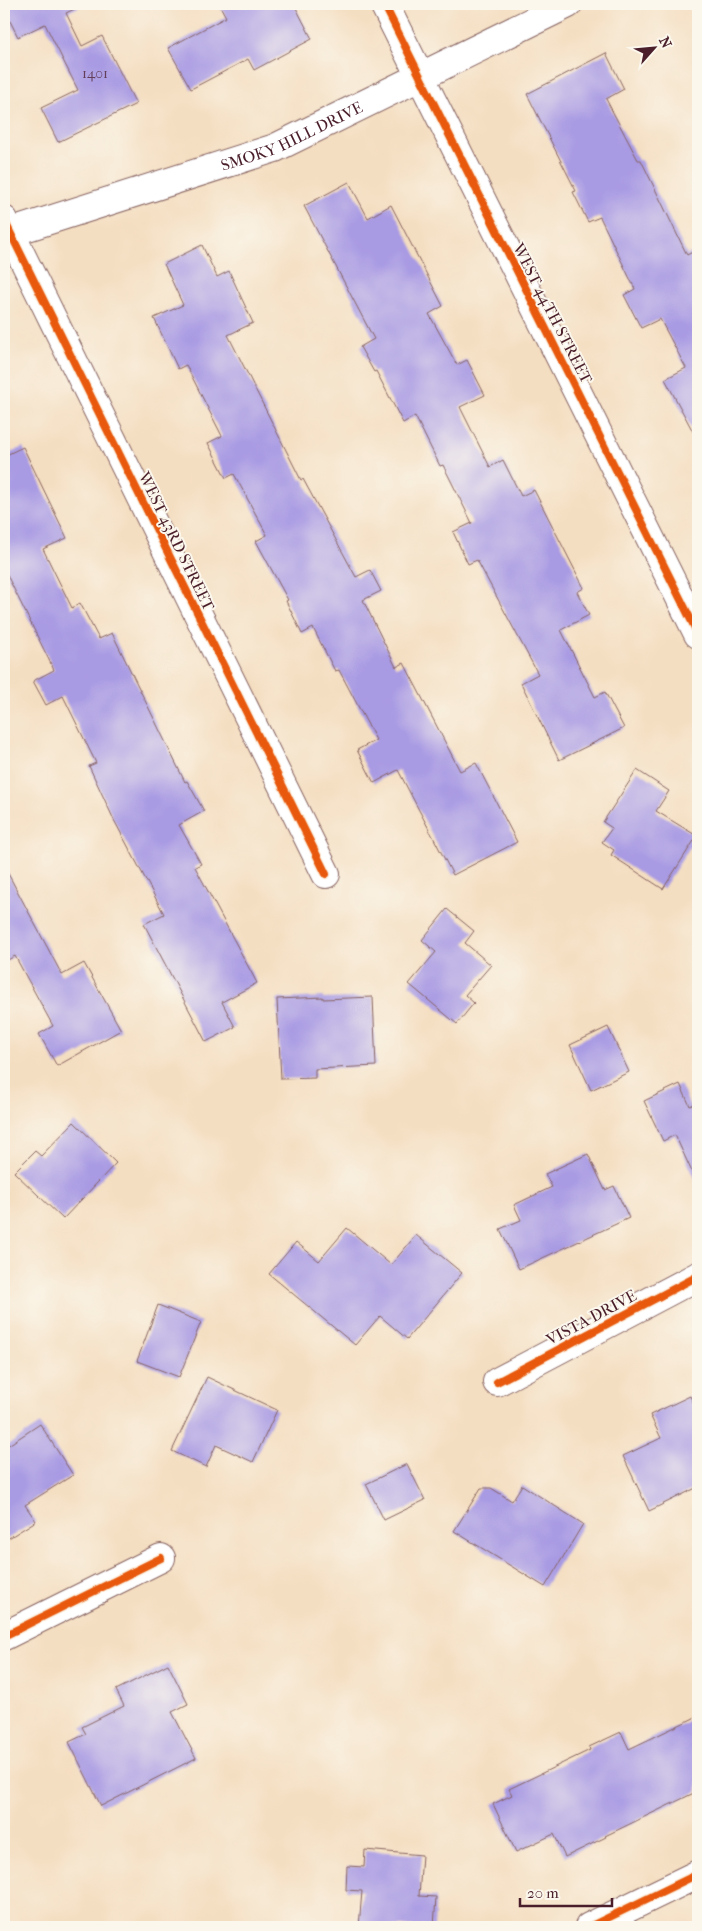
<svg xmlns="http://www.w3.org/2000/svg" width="702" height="1931" font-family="'IM FELL French Canon',serif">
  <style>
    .building { fill: #a89ae3 }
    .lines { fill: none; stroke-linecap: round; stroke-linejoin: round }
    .street-casing { stroke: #866260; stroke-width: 30 }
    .street { stroke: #fff; stroke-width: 28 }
    .cycleway-casing { stroke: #fbf7ec; stroke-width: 11 }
    .cycleway { stroke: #e8590c; stroke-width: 8 }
    .labels { text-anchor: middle; stroke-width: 4; stroke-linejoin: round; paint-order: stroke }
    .number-label { font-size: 14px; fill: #623e59 }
    .street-label { font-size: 16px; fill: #4a1f2b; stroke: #fbf7ec }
  </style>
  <rect width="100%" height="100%" fill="#fbf7ec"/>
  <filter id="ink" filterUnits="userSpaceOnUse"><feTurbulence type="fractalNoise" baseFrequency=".02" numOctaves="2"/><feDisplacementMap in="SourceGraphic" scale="10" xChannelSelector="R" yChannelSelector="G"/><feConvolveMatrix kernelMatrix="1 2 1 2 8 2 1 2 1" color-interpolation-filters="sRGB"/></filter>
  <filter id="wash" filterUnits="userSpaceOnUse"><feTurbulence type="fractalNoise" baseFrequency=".0096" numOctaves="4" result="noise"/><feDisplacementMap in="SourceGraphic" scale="20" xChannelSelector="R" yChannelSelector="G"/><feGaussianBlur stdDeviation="1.12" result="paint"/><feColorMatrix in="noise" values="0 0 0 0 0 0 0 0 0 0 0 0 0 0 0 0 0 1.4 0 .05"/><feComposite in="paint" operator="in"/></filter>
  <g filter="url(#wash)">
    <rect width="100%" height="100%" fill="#f4dec1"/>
    <g id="blocks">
      <path class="building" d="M 4,4 L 85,4 L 66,13 L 82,46 L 102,36 L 136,104 L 58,142 L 41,108 L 78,90 L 45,24 L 18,37 L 4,9 Z
        M 219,4 L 294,4 L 312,39 L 254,70 L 248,59 L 191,89 L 168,48 L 226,17 Z
        M 606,53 L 624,89 L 606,99 L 638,160 L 641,160 L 687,255 L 698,249 L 698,441 L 665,379 L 686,368 L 660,319 L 641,328 L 624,295 L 635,289 L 600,217 L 588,222 L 573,192 L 576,191 L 527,94 Z
        M 349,182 L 368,218 L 391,205 L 443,306 L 429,314 L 457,365 L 467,360 L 485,395 L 460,407 L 490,467 L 503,460 L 521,496 L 534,490 L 584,588 L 577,592 L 589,615 L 561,630 L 595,697 L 605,692 L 624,728 L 559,760 L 521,683 L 538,674 L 477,560 L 468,564 L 453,532 L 472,523 L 443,465 L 440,466 L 415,416 L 403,423 L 376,371 L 374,372 L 360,347 L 374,339 L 304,206 Z
        M 202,245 L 217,277 L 229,271 L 253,323 L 228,335 L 301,480 L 303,479 L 356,577 L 370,570 L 381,591 L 363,600 L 396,667 L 404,663 L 460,771 L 476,763 L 517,842 L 453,875 L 398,770 L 374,783 L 357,750 L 376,740 L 339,670 L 335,671 L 313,628 L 302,634 L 286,601 L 288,600 L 256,541 L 267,535 L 234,474 L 226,478 L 208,443 L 222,436 L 186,365 L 178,369 L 154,318 L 183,305 L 164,264 Z
        M 23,447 L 67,538 L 43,549 L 72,608 L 80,603 L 99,639 L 112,633 L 185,782 L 187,781 L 204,811 L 179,825 L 201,864 L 195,867 L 257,983 L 222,1002 L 235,1027 L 206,1042 L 144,924 L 164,914 L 114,820 L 89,766 L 96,763 L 63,696 L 46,705 L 33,681 L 54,670 L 4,569 L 4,456 Z
        M 637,770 L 669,791 L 656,811 L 697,836 L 663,889 L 611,855 L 614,850 L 602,842 L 612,828 L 603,822 Z
        M 4,866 L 62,975 L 84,963 L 121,1030 L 57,1066 L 39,1034 L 53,1026 L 15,956 L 4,962 Z
        M 447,909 L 474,931 L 465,943 L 491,965 L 465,995 L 474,1003 L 457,1024 L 409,984 L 436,952 L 422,940 Z
        M 323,997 L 323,999 L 373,997 L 376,1066 L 315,1069 L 315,1078 L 281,1079 L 277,999 Z
        M 608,1027 L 629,1072 L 591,1090 L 570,1045 Z
        M 680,1084 L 690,1106 L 698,1102 L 698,1185 L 675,1135 L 663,1141 L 644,1101 Z
        M 74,1122 L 116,1163 L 63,1219 L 14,1172 L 35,1151 L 41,1156 Z
        M 588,1154 L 605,1190 L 614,1186 L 629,1218 L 519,1269 L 500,1229 L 521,1220 L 514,1205 L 552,1187 L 545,1174 Z
        M 347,1228 L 391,1265 L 416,1235 L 462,1273 L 407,1339 L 380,1316 L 355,1345 L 269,1274 L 296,1242 L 319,1261 Z
        M 158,1305 L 201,1322 L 179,1377 L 137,1361 Z
        M 207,1377 L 277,1410 L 253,1462 L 216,1445 L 206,1467 L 172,1451 Z
        M 690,1396 L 698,1413 L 698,1487 L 649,1511 L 623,1456 L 661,1438 L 650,1415 Z
        M 40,1424 L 73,1475 L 25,1505 L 36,1521 L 4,1541 L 4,1448 Z
        M 407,1464 L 425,1500 L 384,1520 L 366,1484 Z
        M 522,1485 L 583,1524 L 545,1587 L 454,1531 L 481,1488 L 491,1488 L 512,1501 Z
        M 168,1664 L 188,1704 L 172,1712 L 196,1758 L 101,1806 L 69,1742 L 86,1734 L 82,1727 L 124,1706 L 116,1690 Z
        M 698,1716 L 698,1791 L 605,1836 L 606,1837 L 565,1857 L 554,1834 L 516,1852 L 493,1804 L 512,1795 L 509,1789 L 590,1750 L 589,1747 L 621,1732 L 629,1749 Z
        M 365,1850 L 422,1855 L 419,1896 L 436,1897 L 434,1927 L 359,1927 L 362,1891 L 346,1890 L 347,1866 L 364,1867 Z"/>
    </g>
  </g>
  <g filter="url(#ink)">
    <use href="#blocks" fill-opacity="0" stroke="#866260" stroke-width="1"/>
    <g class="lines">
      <defs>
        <g id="street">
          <path d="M 384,4 L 698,634"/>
          <path d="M 4,220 L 326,874"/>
          <path id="s1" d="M 4,230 L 8,229 L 12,232 L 275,148 L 568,4"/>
          <path d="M 497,1382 L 698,1276"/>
          <path d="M 4,1636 L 161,1558"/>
          <path d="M 589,1927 L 698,1874"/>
        </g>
      </defs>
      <use href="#street" class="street-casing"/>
      <use href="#street" class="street"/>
      <defs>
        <path id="cycleway" d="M 384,4 L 698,634
          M 4,220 L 326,874
          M 497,1382 L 698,1276
          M 4,1636 L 161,1558
          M 589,1927 L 698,1874"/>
      </defs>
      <use href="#cycleway" class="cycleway-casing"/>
      <use href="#cycleway" class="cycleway"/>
    </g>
  </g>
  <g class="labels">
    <g class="number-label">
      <text x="95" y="78">1401</text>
    </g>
    <g class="street-label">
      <text dy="6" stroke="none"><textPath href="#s1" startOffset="305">SMOKY HILL DRIVE</textPath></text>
      <text transform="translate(553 313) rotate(63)" y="6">WEST 44TH STREET</text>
      <text transform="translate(177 541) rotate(64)" y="6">WEST 43RD STREET</text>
      <text transform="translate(591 1317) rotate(-28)" y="6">VISTA DRIVE</text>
    </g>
  </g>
  <rect width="702" height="1931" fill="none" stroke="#fbf7ec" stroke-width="20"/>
  <g transform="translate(654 48) rotate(63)" stroke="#fbf7ec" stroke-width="4" paint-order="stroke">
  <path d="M0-4L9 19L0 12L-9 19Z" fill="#4a1f2b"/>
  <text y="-8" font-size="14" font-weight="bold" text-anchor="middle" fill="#4a1f2b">N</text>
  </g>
  <path d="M520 1898v8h92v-8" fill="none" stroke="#4a1f2b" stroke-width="2.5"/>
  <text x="527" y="1898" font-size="15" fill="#4a1f2b" stroke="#fbf7ec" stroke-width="4" paint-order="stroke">20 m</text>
</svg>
